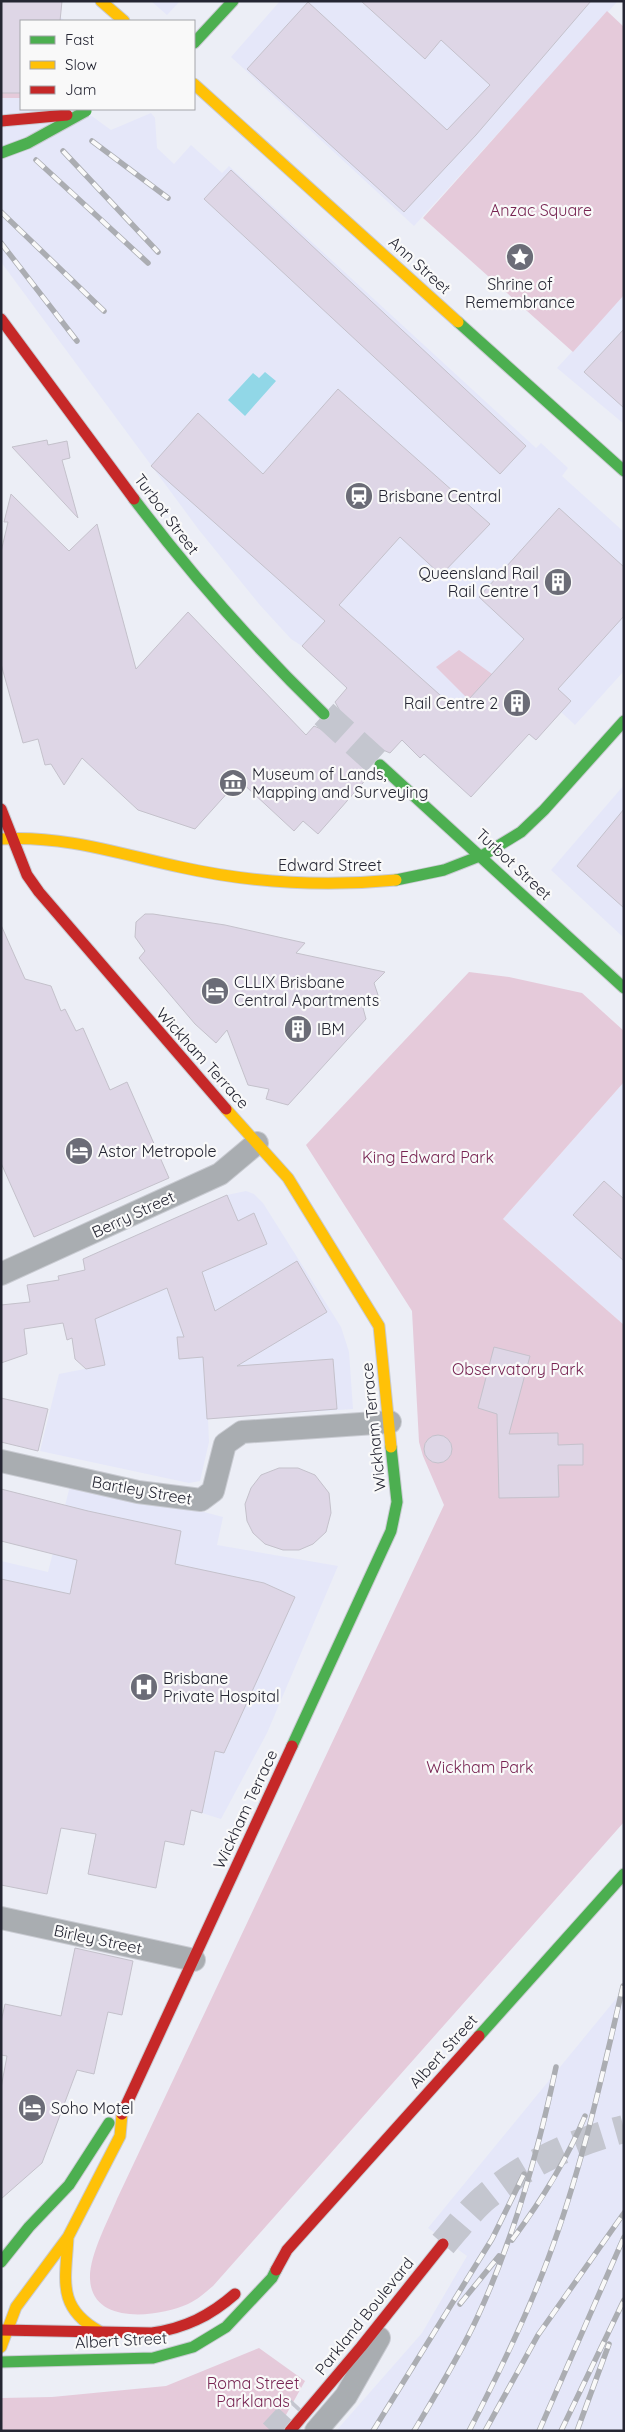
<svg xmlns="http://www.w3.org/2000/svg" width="625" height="2432" font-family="Quicksand,sans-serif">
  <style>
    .built { fill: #e5e7f9 }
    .green { fill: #e5cada }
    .water { fill: #91d7e7 }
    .building { fill: #ded6e6; stroke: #c4c1cb }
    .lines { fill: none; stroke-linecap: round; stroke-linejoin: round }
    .street-tunnel { stroke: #c4c6cf; stroke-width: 22; stroke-dasharray: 22 11; stroke-linecap: butt }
    .secondary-tunnel { stroke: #c4c6cf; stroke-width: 28; stroke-dasharray: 28 14; stroke-linecap: butt }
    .primary-tunnel { stroke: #c4c6cf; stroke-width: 28; stroke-dasharray: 28 14; stroke-linecap: butt }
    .street-casing { stroke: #c9cbd2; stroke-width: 24 }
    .fast-casing { stroke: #c9cbd2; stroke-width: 13 }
    .slow-casing { stroke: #c9cbd2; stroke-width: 13 }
    .jam-casing { stroke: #c9cbd2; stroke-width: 13 }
    .street { stroke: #a9adb1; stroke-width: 22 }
    .fast { stroke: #4caf50; stroke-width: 11 }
    .slow { stroke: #ffc107; stroke-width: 11 }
    .jam { stroke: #c62828; stroke-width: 11 }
    .rail-casing { stroke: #abadb2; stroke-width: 5.5 }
    .rail { stroke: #f9f9f9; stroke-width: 4; stroke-dasharray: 11; stroke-linecap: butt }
    .fast-bridge-casing { stroke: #c9cbd2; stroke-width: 13; stroke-linecap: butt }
    .jam-bridge-casing { stroke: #c9cbd2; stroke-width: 13; stroke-linecap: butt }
    .fast-bridge { stroke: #4caf50; stroke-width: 11 }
    .jam-bridge { stroke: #c62828; stroke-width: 11 }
    .labels { text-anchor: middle; stroke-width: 4.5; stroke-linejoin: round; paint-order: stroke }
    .park-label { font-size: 16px; fill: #782553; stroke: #f9f9f9 }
    .street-label { font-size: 16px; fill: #252633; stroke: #f9f9f9 }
    .poi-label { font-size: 16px; fill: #252633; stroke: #f9f9f9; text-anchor: start }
  </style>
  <rect width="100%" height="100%" fill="#eceef6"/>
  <path class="built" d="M 1,1 L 43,1 L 65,21 L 21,21 L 21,109 L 82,109 L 111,130 L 151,113 L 155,118 L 157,148 L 174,164 L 191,145 L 222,173 L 229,166 L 536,448 L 541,443 L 568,468 L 562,476 L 624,532 L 624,671 L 575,725 L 561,712 L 536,740 L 529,734 L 471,797 L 424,755 L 420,758 L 302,646 L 291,639 L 259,604 L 199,530 L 1,262 Z
    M 151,1 L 180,1 L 167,15 Z
    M 280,1 L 616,1 L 617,2 L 414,226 L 231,57 Z
    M 624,295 L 624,424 L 557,368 Z
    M 624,785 L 624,938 L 551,870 Z
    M 624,1082 L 624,1325 L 503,1219 Z
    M 246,1191 L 254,1194 L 263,1203 L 341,1327 L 349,1352 L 353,1409 L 208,1419 L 209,1442 L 200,1481 L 189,1483 L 40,1451 L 59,1374 L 105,1365 L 83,1259 L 227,1195 Z
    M 70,1486 L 185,1507 L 223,1517 L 217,1545 L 338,1566 L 267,1733 L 221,1819 L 202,1813 L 35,1775 L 1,1766 L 1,1561 L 48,1572 Z
    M 624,1989 L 624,2431 L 336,2431 L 422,2333 L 467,2256 L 428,2228 Z"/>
  <path class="green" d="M 607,11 L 624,27 L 624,295 L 573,352 L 423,218 Z
    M 1,93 L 21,93 L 21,98 L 1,98 Z
    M 459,650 L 503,682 L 469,700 L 436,667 Z
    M 469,972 L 509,977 L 582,993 L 624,1031 L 624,1082 L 503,1219 L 624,1325 L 624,1822 L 213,2286 C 206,2292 197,2300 188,2304 C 159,2317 92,2326 90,2279 C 89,2256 108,2221 117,2199 L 444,1505 L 423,1456 L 419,1442 L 412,1311 L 306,1145 Z
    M 259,2348 L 305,2381 L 277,2431 L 1,2431 L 1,2398 L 52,2397 L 166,2386 Z"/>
  <path class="water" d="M 265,372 L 276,381 L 245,416 L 228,400 L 253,373 L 259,378 Z"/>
  <path class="building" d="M 1,1 L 62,1 L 60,21 L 21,21 L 21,93 L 1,93 Z
    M 361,1 L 591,1 L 476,135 L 404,212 L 247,69 L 308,2 L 447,130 L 490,85 L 441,40 L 425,59 Z
    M 231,170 L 526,446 L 500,474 L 204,199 Z
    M 624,329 L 624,408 L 584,372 Z
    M 338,389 L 490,524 L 441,575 L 400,537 L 339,605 L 458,711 L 524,639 L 479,597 L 559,508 L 624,567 L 624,616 L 558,689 L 571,701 L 536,740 L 529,734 L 471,797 L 424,754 L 420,758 L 402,740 L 390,753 L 383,750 L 375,750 L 368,755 L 365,762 L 365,770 L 369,776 L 318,834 L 303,821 L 294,831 L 239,780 L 195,829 L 138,810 L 82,758 L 64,785 L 51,764 L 45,765 L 38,739 L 23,743 L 1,664 L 1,552 L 8,522 L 4,522 L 11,494 L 69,551 L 97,524 L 136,669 L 188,612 L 306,735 L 314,726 L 321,729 L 329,729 L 336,724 L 339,717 L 339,709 L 335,702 L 347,688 L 302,646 L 325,621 L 151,466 L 198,413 L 263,474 Z
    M 47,440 L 48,445 L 67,441 L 70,458 L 62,460 L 78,518 L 12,447 Z
    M 624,809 L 624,908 L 577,866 Z
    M 145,914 L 153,914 L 225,925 L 305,943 L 296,953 L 385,972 L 374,983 L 380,1001 L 363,1008 L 366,1019 L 288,1105 L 266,1099 L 269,1089 L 248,1085 L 227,1030 L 216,1043 L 195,1024 L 139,958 L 145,951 L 135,937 L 136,922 Z
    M 1,925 L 25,979 L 51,986 L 61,1011 L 65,1009 L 76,1031 L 83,1028 L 110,1090 L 127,1082 L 169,1178 L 34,1237 L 1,1163 Z
    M 604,1181 L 624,1199 L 624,1261 L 573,1215 Z
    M 227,1195 L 238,1221 L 254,1213 L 267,1244 L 202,1272 L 215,1311 L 297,1261 L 327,1312 L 237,1366 L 333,1359 L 337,1409 L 207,1419 L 203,1357 L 179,1359 L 177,1337 L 184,1337 L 167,1288 L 95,1319 L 105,1365 L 86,1369 L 75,1359 L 72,1338 L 67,1340 L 63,1323 L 24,1329 L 27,1354 L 1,1363 L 1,1305 L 30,1302 L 27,1285 L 59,1280 L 58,1276 L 85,1270 L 83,1259 Z
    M 494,1347 L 530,1356 L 509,1434 L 558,1433 L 558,1445 L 583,1444 L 583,1465 L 558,1465 L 559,1497 L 499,1498 L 497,1414 L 478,1408 Z
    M 1,1398 L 48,1409 L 38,1451 L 1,1442 Z
    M424 1449a14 14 0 1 1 28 0a14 14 0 1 1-28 0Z
    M 279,1468 L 298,1468 L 315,1475 L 329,1493 L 331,1513 L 326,1532 L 313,1544 L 299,1550 L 283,1550 L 265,1544 L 253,1533 L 247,1521 L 245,1504 L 251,1488 L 261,1475 Z
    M 1,1489 L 88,1511 L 181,1531 L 175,1564 L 264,1583 L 295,1597 L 224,1753 L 215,1751 L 202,1813 L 191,1810 L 184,1845 L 165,1841 L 156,1888 L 88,1874 L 96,1834 L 61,1828 L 47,1894 L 1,1885 L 1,1579 L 70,1594 L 77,1560 L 1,1541 Z
    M 75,1948 L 133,1961 L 122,2015 L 108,2012 L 94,2074 L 77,2070 L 42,2163 L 1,2199 L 1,2088 L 7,2056 L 1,2055 L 1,2022 L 5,2004 L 61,2016 Z"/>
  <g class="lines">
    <path class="street-tunnel" d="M 271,2431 L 296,2404"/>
    <path class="secondary-tunnel" d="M 443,2244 C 457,2228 471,2209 487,2196 C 527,2163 574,2142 624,2129"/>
    <path class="primary-tunnel" d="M 324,714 L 380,765"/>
    <defs>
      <path id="street" d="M 1,1274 L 220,1174 L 257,1143
        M 1,1461 L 138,1492 L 201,1500 L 213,1491 L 225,1444 L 242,1432 L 390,1422
        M 1,1918 L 194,1960
        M 316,2431 L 346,2396 L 379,2338"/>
      <path id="fast" d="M 194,43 L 233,1
        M 458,322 L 624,471
        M 134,499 C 192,576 255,647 324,714
        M 380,765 L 624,988
        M 396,880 L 444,870 L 485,854 L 521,832 L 544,810 L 624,721
        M 292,1746 L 391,1531 L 397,1502 L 391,1447
        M 479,2036 L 624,1874
        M 1,2262 L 29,2227 L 69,2185 L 109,2123
        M 1,2362 L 153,2358 L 193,2347 L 226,2327 L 272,2278 L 276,2270"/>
      <path id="slow" d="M 101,1 L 124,21
        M 194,84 L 458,322
        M 1,839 C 64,835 120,854 180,867 C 252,883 323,887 396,880
        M 226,1109 L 288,1178 L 379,1326 L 391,1447
        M 68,2237 C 66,2279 56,2307 99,2331
        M 1,2347 L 16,2307 L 68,2237 L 120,2136 L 122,2114"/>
      <path id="jam" d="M 1,319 L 134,499
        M 1,809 L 27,875 L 39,892 L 226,1109
        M 122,2114 L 292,1746
        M 276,2270 L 287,2250 L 479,2036
        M 1,2330 L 152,2333 C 185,2328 210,2316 235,2294
        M 290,2431 L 361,2347 L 443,2244"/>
    </defs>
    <use href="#street" class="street-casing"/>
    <use href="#fast" class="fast-casing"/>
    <use href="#slow" class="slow-casing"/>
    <use href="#jam" class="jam-casing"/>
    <use href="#street" class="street"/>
    <use href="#fast" class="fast"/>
    <use href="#slow" class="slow"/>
    <use href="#jam" class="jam"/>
    <defs>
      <path id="rail" d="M 92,141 L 168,198
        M 63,151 L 158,252
        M 36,160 L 148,263
        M 1,212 L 104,311
        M 1,243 L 77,341
        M 512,2240 C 541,2201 566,2162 585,2116
        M 460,2304 L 499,2256
        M 373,2431 L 492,2239 L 524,2174
        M 414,2431 C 436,2394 459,2357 477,2318 C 514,2238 538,2153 556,2067
        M 469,2431 C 498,2375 526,2318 548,2259 C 581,2171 602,2077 623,1986
        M 485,2431 L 538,2335 L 624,2213
        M 539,2431 L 624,2237
        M 561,2431 L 624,2300
        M 577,2431 L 609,2344"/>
    </defs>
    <use href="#rail" class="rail-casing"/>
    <use href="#rail" class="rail"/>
    <defs>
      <path id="fast-bridge" d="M 1,153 L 28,143 L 86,111"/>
      <path id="jam-bridge" d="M 1,121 L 67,115"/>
    </defs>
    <use href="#fast-bridge" class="fast-bridge-casing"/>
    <use href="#jam-bridge" class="jam-bridge-casing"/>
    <use href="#fast-bridge" class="fast-bridge"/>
    <use href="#jam-bridge" class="jam-bridge"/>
  </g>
  <defs>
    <symbol id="sight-disc" viewBox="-11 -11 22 22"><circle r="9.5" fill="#6b6c77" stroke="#f9f9f9"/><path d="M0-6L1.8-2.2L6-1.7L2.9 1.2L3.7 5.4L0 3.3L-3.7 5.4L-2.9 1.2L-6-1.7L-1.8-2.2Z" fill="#fff"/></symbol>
    <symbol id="station-disc" viewBox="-11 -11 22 22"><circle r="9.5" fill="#6b6c77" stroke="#f9f9f9"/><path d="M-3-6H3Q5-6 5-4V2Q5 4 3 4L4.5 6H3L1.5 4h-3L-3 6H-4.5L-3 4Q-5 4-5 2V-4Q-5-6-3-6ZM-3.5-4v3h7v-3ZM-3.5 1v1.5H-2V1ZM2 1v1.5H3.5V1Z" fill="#fff"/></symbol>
    <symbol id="building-disc" viewBox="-11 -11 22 22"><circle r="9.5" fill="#6b6c77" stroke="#f9f9f9"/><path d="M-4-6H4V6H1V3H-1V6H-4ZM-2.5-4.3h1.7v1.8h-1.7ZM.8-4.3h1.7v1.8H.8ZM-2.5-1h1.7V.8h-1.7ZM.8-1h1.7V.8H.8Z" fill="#fff"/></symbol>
    <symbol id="museum-disc" viewBox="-11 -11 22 22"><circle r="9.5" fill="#6b6c77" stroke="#f9f9f9"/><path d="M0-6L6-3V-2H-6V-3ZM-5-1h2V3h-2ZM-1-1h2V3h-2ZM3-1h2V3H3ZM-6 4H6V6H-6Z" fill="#fff"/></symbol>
    <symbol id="hotel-disc" viewBox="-11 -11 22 22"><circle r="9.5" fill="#6b6c77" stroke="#f9f9f9"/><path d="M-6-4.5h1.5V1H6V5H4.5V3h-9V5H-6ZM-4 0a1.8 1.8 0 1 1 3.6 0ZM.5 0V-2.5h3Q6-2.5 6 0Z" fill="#fff"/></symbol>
    <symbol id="hospital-disc" viewBox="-11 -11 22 22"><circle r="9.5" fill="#6b6c77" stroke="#f9f9f9"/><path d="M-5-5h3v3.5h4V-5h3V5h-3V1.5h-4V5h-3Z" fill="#fff"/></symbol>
  </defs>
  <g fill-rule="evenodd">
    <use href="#sight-disc" x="504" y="241" width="32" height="32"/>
    <use href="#station-disc" x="343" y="480" width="32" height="32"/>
    <use href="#building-disc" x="542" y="566" width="32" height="32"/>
    <use href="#building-disc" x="501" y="687" width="32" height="32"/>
    <use href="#museum-disc" x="217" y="767" width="32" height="32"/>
    <use href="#hotel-disc" x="199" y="975" width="32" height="32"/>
    <use href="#building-disc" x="282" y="1013" width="32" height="32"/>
    <use href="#hotel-disc" x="63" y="1135" width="32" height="32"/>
    <use href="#hospital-disc" x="128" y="1671" width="32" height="32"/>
    <use href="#hotel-disc" x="16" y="2092" width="32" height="32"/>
  </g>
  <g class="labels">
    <g class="park-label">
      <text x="541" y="216">Anzac Square</text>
      <text x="428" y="1163">King Edward Park</text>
      <text x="518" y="1375">Observatory Park</text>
      <text x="480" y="1773">Wickham Park</text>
      <text x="253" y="2389">Roma Street<tspan x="253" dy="18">Parklands</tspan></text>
    </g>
    <g class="street-label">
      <text transform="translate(420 265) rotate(42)" y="6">Ann Street</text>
      <text transform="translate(167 514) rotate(53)" y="6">Turbot Street</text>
      <text transform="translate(514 864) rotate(43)" y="6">Turbot Street</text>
      <text x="330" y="871">Edward Street</text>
      <text transform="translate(203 1058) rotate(48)" y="6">Wickham Terrace</text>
      <text transform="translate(133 1214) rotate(-25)" y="6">Berry Street</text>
      <text transform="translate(373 1427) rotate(-96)" y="6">Wickham Terrace</text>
      <text transform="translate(142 1490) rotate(10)" y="6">Bartley Street</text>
      <text transform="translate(245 1809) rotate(-65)" y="6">Wickham Terrace</text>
      <text transform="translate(98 1939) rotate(12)" y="6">Birley Street</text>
      <text transform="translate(443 2051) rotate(-48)" y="6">Albert Street</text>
      <text transform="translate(364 2316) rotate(-51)" y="6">Parkland Boulevard</text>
      <text transform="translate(121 2340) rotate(-3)" y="6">Albert Street</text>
    </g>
    <g class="poi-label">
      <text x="520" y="290" text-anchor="middle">Shrine of<tspan x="520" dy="18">Remembrance</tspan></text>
      <text x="378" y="502">Brisbane Central</text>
      <text x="539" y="579" text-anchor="end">Queensland Rail<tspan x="539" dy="18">Rail Centre 1</tspan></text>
      <text x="498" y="709" text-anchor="end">Rail Centre 2</text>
      <text x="252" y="780">Museum of Lands,<tspan x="252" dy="18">Mapping and Surveying</tspan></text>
      <text x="234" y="988">CLLIX Brisbane<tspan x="234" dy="18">Central Apartments</tspan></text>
      <text x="317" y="1035">IBM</text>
      <text x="98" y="1157">Astor Metropole</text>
      <text x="163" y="1684">Brisbane<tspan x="163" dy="18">Private Hospital</tspan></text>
      <text x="51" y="2114">Soho Motel</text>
    </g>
  </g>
  <rect width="625" height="2432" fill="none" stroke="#252633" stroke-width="5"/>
  <rect x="20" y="20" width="175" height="90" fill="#f9f9f9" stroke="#a4a5aa"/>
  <rect x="30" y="36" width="25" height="8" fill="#4caf50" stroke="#a4a5aa"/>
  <text x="65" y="45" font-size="15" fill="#252633">Fast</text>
  <rect x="30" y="61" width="25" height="8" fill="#ffc107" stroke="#a4a5aa"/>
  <text x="65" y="70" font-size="15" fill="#252633">Slow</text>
  <rect x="30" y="86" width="25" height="8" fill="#c62828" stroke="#a4a5aa"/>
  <text x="65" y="95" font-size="15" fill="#252633">Jam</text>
</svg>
